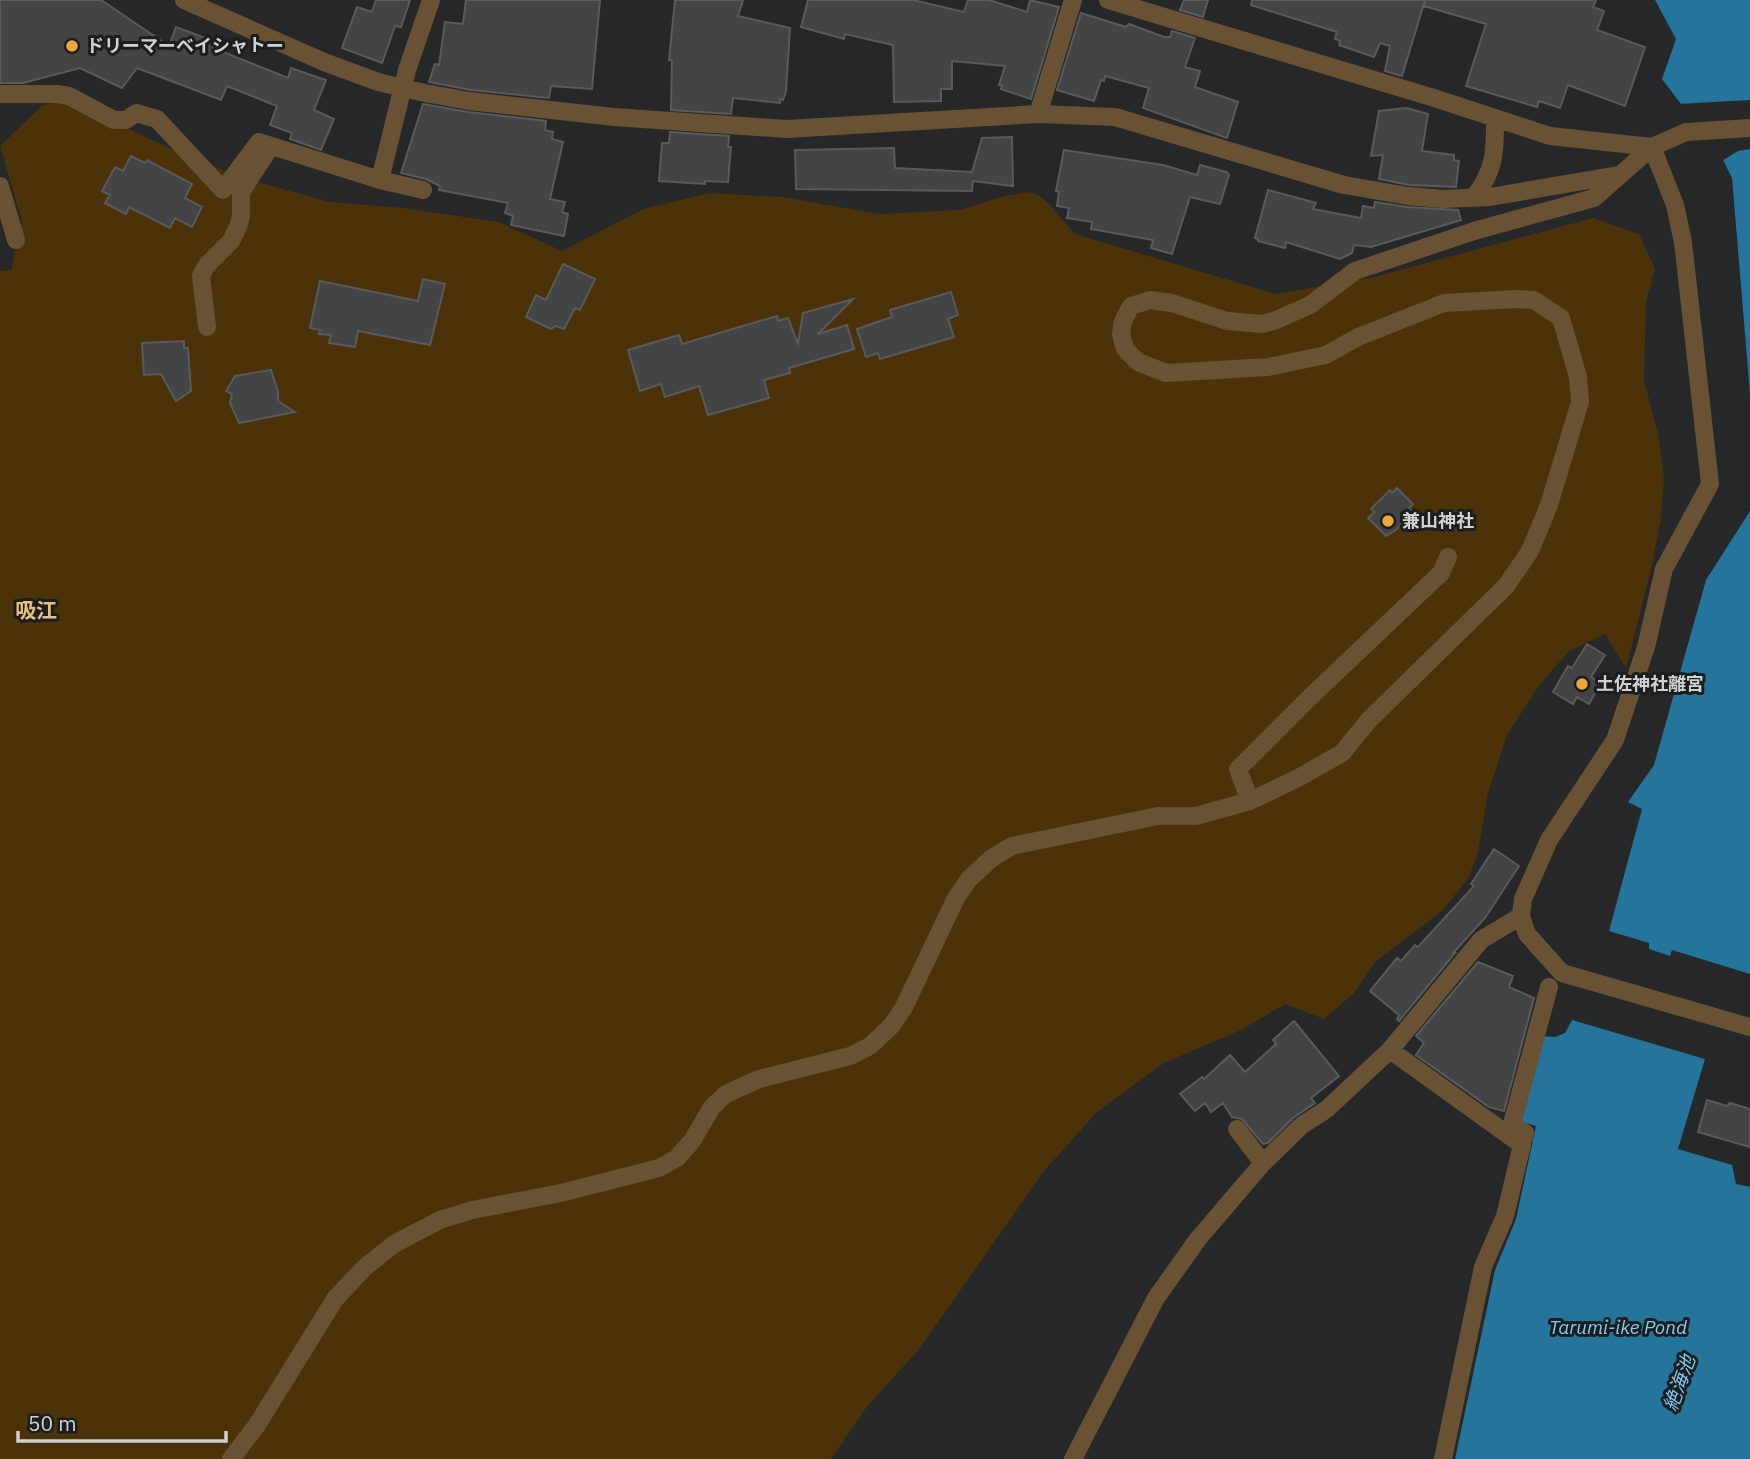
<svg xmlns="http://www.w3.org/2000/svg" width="1750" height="1459" font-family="'IBM Plex Sans','Noto Sans JP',sans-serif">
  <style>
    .green { fill: #4b3208 }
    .water { fill: #24749b }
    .pier { fill: #252729 }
    .building { fill: #424446; stroke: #585a5c; stroke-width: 2 }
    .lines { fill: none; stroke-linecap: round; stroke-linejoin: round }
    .minor { stroke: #685233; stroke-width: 18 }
    .poi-dot { fill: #eba93a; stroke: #1b1e1f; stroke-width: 2.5 }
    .labels { text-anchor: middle; stroke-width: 6; stroke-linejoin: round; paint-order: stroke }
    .poi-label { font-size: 18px; font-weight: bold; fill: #d0d1d2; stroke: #1b1e1f; text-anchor: start }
    .water-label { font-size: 19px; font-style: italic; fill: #83c9f2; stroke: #1b1e1f }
    .quarter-label { font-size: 21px; font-weight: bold; fill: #edbf7c; stroke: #1b1e1f }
  </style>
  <rect width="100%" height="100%" fill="#252729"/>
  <path class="green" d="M 67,101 L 183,154 L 247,179 L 330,202 L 403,208 L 499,222 L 562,251 L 643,209 L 709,193 L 783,197 L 879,214 L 959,210 L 1001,197 L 1028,192 L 1040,196 L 1049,204 L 1075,234 L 1276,294 L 1374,277 L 1593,218 L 1639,234 L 1655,269 L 1646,302 L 1644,380 L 1658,434 L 1664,478 L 1661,518 L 1651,570 L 1626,668 L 1605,634 L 1569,651 L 1538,687 L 1507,735 L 1488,793 L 1478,853 L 1469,877 L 1443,910 L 1375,962 L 1354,993 L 1324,1019 L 1285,1004 L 1241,1030 L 1164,1063 L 1097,1112 L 1044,1171 L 920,1348 L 866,1408 L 831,1459 L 0,1459 L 0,271 L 11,270 L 22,222 L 0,146 L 43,105 Z"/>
  <path class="water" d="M 1655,0 L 1750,0 L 1750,394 L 1732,178 L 1722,158 L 1662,79 L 1676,39 Z
    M 1750,511 L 1750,974 L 1672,950 L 1670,956 L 1649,949 L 1649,943 L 1609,931 L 1642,809 L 1628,802 L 1654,765 L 1706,580 Z
    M 1572,1020 L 1705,1059 L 1678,1149 L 1732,1165 L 1736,1184 L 1750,1187 L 1750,1459 L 1455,1459 L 1495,1270 L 1516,1219 L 1536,1126 L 1520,1121 L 1542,1036 L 1555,1037 L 1565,1033 Z"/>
  <path class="pier" d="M 1750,100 L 1750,149 L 1738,151 L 1720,162 L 1677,104 Z"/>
  <path class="building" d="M 0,0 L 101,0 L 169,46 L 176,27 L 216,42 L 213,48 L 288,78 L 291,68 L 326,80 L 314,110 L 334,119 L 321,150 L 290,139 L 292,133 L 270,125 L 277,106 L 227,86 L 221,100 L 137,68 L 122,88 L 80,68 L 23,83 L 0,83 Z
    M 376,0 L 410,0 L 401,27 L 395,26 L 382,63 L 342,48 L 357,7 L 372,12 Z
    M 466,0 L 600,0 L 592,89 L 551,86 L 549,98 L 471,90 L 429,82 L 435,64 L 439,65 L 445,22 L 463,24 Z
    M 675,0 L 743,0 L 738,16 L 790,28 L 786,91 L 783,100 L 780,99 L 780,103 L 733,98 L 731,114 L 671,110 L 672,60 L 669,60 Z
    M 808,0 L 913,0 L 964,12 L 968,0 L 989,0 L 1027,12 L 1030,0 L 1059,7 L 1031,99 L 1001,89 L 1002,86 L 999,85 L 1005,66 L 952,61 L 952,89 L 941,89 L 941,101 L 894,102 L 893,45 L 845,34 L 844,39 L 801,27 Z
    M 1184,0 L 1208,0 L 1203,17 L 1180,10 Z
    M 1252,0 L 1425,0 L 1402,76 L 1385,71 L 1390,46 L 1380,43 L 1374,57 L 1339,45 L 1340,41 L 1335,39 L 1337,32 L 1251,5 Z
    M 1425,0 L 1596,0 L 1593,7 L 1604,11 L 1597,30 L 1645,47 L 1625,106 L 1568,85 L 1560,108 L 1539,101 L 1537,107 L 1466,86 L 1486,24 L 1424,6 Z
    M 1081,13 L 1126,27 L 1129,24 L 1164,37 L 1170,37 L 1172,31 L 1195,38 L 1185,67 L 1200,71 L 1195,87 L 1238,102 L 1227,138 L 1143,108 L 1149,88 L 1105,76 L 1104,81 L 1101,80 L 1094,101 L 1057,90 Z
    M 423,104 L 468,112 L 546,121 L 545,130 L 553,132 L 552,139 L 563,142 L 550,199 L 565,202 L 562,212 L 568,214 L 564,236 L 511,225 L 513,216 L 505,213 L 508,203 L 439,190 L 440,186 L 426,179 L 401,173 Z
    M 1406,108 L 1428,114 L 1422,151 L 1454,155 L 1454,160 L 1459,161 L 1456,187 L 1409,185 L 1379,179 L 1383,155 L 1371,156 L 1379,111 Z
    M 670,132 L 729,136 L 728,147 L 731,147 L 728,182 L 705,181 L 705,184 L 659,181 L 662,143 L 669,143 Z
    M 1012,137 L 1013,186 L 973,181 L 972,191 L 796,189 L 795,150 L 894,148 L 895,168 L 972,172 L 982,138 Z
    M 1064,150 L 1163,165 L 1197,175 L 1200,165 L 1227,172 L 1229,175 L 1220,204 L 1190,197 L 1172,254 L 1151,248 L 1153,240 L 1091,229 L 1092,222 L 1067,218 L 1069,208 L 1057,206 L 1059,192 L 1056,191 Z
    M 131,156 L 145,163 L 147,160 L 192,184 L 185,198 L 202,207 L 192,227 L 175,218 L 170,228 L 129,207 L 126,214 L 105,203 L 110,195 L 102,191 L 115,167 L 123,171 Z
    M 1268,190 L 1316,203 L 1313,209 L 1361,218 L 1363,206 L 1374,208 L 1375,202 L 1407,207 L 1458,210 L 1461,220 L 1371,247 L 1354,245 L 1352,253 L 1340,259 L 1286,242 L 1285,248 L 1258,241 L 1258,239 L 1255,238 Z
    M 563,264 L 595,279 L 580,310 L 575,308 L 564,329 L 556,326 L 551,329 L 526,317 L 536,295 L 546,300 Z
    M 423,279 L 445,284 L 430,345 L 358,331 L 355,347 L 329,343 L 331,335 L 319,334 L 320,330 L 310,328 L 320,281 L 418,301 Z
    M 951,292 L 958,315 L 948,319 L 954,337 L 880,359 L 878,353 L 866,357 L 857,329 L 892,317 L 890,310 Z
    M 853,299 L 818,334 L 847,325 L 854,349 L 789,368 L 790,373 L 764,380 L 769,398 L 708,415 L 699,386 L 665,397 L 661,384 L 640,391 L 628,350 L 679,335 L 682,344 L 777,316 L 778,321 L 788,318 L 798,344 L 803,313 Z
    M 184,341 L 184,348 L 188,348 L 191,391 L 176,401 L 161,374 L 144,375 L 142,343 Z
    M 271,370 L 278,392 L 278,401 L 295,412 L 239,423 L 230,403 L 232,394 L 226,391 L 235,376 Z
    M 1397,488 L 1413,504 L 1409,508 L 1413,512 L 1396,530 L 1386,536 L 1368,518 L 1375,512 L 1371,509 L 1390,490 L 1392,493 Z
    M 1587,644 L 1605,655 L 1591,677 L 1601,683 L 1589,704 L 1577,697 L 1573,704 L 1553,692 L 1568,666 L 1572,668 Z
    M 1494,849 L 1519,866 L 1485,918 L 1453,953 L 1455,953 L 1399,1021 L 1397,1019 L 1399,1015 L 1370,991 L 1397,958 L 1401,961 L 1415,945 L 1418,947 L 1474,886 L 1471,884 Z
    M 1478,962 L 1513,976 L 1509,987 L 1534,998 L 1504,1111 L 1489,1107 L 1416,1055 L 1424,1043 L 1416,1036 Z
    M 1294,1021 L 1339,1076 L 1311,1098 L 1315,1103 L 1293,1118 L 1268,1143 L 1263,1144 L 1242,1119 L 1232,1117 L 1223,1103 L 1211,1112 L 1205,1103 L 1195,1111 L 1180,1094 L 1202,1077 L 1204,1079 L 1230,1055 L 1245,1072 L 1276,1044 L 1273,1040 Z
    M 1707,1100 L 1727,1106 L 1730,1103 L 1750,1109 L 1750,1147 L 1698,1132 Z"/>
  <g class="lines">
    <path class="minor" d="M 184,0 L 324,62 L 378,82 L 425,93 L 469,101 L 614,117 L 787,129 L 1038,114 L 1115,117 L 1344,185 L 1408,196 L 1443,199 L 1490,197 L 1618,175
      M 1108,0 L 1431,97 L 1550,136 L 1652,147
      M 0,94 L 57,94 L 69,96 L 114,120 L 126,120 L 136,113 L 157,119 L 223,190 L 259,142 L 380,180
      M 1038,114 L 1073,0
      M 1652,147 L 1675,205 L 1683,242 L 1710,484 L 1664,569 L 1646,647 L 1615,740 L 1549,840 L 1523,899 L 1521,916 L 1527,934 L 1562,973 L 1750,1027
      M 0,186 L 16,240
      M 423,190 L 380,180 L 407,70 L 431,0
      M 1474,197 C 1495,170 1495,153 1495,120
      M 207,327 L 201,276 L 206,266 L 231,241 L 238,227 L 241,216 L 241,192 L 271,146
      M 1250,801 L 1238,769 L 1307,700 L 1441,573 L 1448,557
      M 1390,1050 L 1522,1145 L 1505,1216 L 1483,1267 L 1443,1459
      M 1237,1129 L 1263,1163
      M 1524,1138 L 1525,1133 L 1512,1124 L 1549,987
      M 231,1459 L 257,1425 L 335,1299 L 364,1268 L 394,1244 L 440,1220 L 472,1210 L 561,1193 L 659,1168 L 677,1158 L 692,1141 L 712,1107 L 726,1094 L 759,1079 L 850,1056 L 870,1046 L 892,1025 L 904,1007 L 956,898 L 969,879 L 992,858 L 1012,846 L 1158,816 L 1196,816 L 1250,801 L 1300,777 L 1342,753 L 1369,720 L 1506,586 L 1530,551 L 1549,505 L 1580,402 L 1578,377 L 1561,318 L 1534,300 L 1516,299 L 1444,303 L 1358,337 L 1326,355 L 1268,367 L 1166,373 L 1138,362 L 1125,349 L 1121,334 L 1123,321 L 1131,306 L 1150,300 L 1172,303 L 1227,321 L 1262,324 L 1274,321 L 1310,305 L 1355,271 L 1474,231 L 1594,198 L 1652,147 L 1686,132 L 1750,128
      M 1073,1459 L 1156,1298 L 1198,1239 L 1263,1163 L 1301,1126 L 1327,1109 L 1390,1050 L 1481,940 L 1521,916"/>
  </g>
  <g class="poi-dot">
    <circle cx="72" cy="46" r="7"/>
    <circle cx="1388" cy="521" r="7"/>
    <circle cx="1582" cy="684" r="7"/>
  </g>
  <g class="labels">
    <g class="poi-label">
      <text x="86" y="52">ドリーマーベイシャトー</text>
      <text x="1402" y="527">兼山神社</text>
      <text x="1596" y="690">土佐神社離宮</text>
    </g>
    <g class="water-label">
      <text x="1618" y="1334">Tarumi-ike Pond</text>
      <text transform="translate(1679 1383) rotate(-70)" y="7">絶海池</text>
    </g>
    <g class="quarter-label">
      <text x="36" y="618">吸江</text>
    </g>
  </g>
  <path d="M18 1431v10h208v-10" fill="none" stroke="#d0d1d2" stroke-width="3.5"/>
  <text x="28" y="1431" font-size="21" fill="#d0d1d2" stroke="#1b1e1f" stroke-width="5" paint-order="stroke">50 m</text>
</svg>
